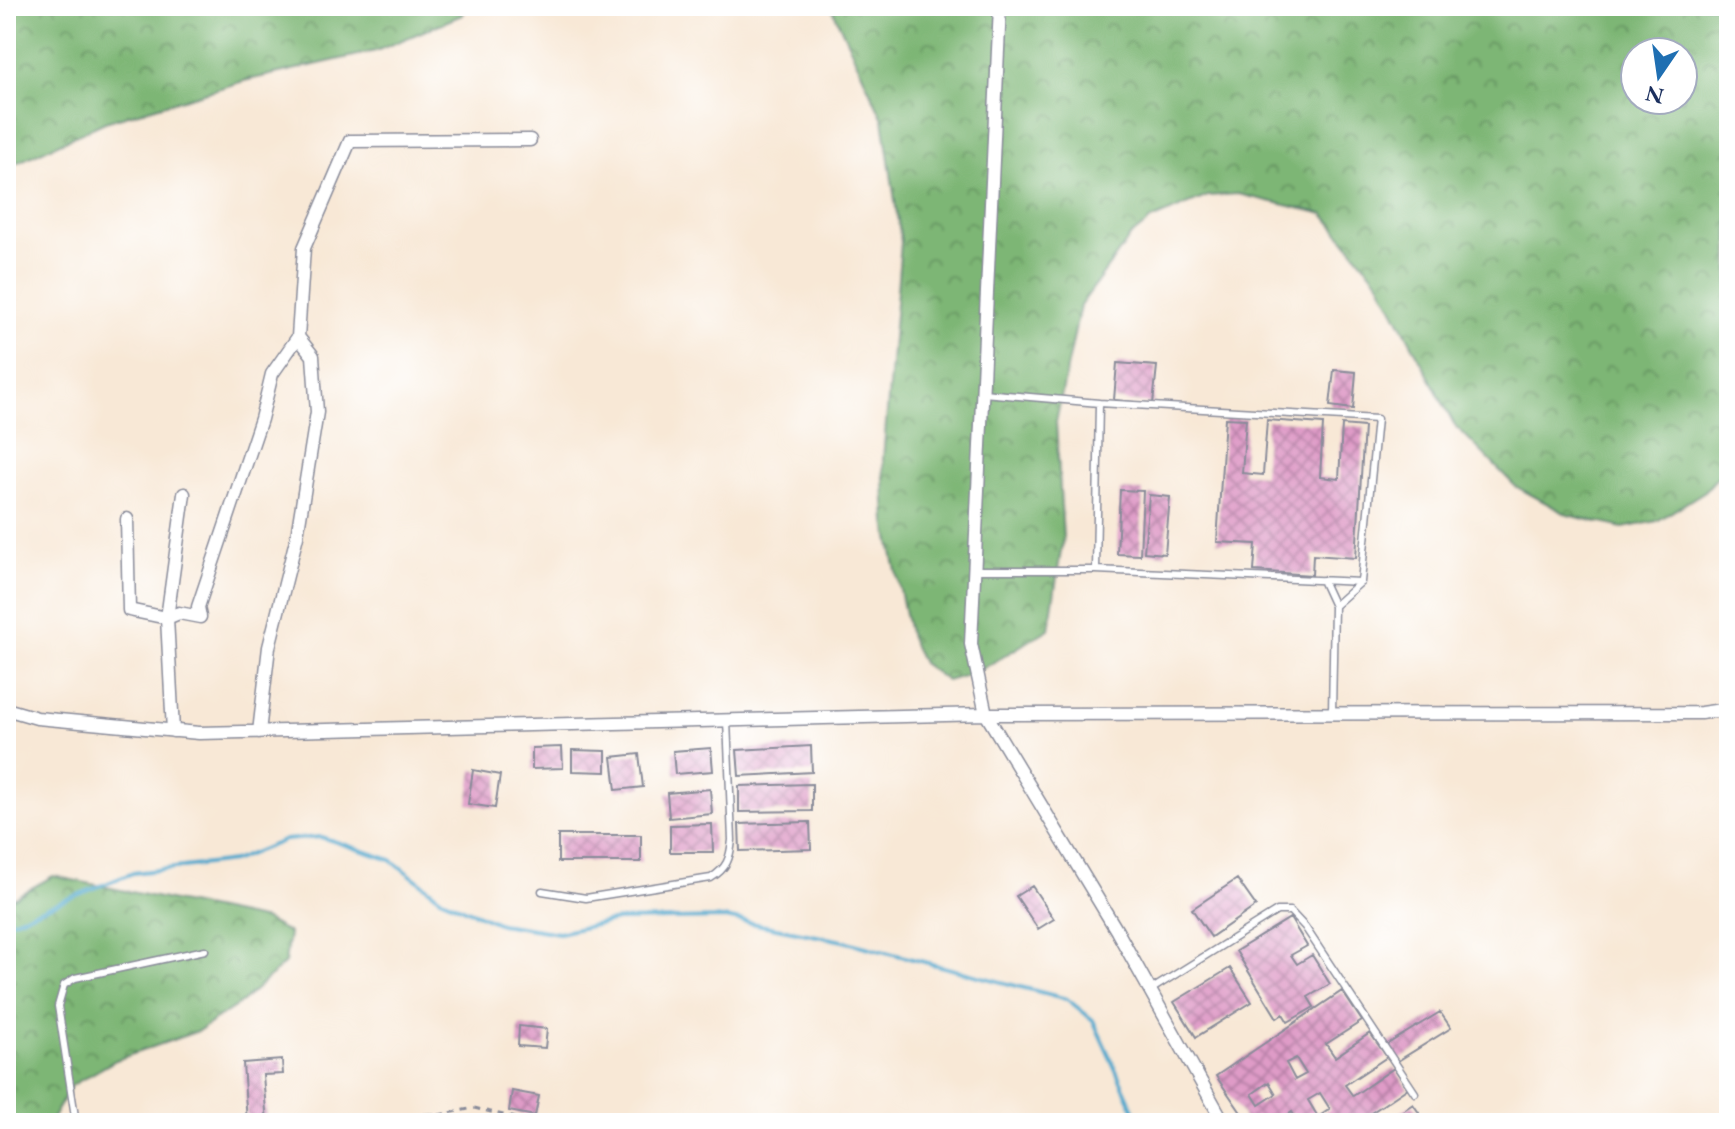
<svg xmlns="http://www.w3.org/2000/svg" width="1735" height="1129" font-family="'EB Garamond',serif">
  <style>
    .forest { fill: url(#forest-crowns); stroke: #4c7269; stroke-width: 2; fill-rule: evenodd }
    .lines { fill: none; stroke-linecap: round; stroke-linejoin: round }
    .stream { stroke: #50a8cd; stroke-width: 4 }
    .building { fill: url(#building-cross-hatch); fill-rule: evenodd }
    .lane-casing { stroke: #8a8c9a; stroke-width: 9 }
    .street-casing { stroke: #8a8c9a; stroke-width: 15 }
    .path { stroke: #8a8c9a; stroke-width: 3; stroke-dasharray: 6 6; stroke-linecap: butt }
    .lane { stroke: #fff; stroke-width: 6 }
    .street { stroke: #fff; stroke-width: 12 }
  </style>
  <defs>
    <pattern id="forest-crowns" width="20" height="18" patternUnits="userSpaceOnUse" patternTransform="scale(2)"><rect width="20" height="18" fill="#7db674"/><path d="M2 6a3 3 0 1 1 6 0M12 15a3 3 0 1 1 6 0" fill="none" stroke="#669462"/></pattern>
    <pattern id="building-cross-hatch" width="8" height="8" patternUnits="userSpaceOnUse" patternTransform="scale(2)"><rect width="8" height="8" fill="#df9bc7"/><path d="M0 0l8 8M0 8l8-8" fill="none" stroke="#b47fa5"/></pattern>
  </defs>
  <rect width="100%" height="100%" fill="#fff"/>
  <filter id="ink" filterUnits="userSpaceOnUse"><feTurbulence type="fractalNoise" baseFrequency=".0125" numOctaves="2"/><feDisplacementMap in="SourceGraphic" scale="16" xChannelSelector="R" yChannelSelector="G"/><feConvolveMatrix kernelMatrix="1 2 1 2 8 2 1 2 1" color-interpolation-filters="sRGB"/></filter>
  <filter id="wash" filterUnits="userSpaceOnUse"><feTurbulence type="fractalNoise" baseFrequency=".006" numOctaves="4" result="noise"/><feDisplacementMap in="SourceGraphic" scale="32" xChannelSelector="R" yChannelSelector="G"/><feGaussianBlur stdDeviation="1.8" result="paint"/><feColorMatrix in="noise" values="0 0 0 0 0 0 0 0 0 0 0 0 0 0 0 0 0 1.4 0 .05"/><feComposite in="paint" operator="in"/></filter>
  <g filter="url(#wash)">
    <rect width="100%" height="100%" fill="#f8e8d6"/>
    <path class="forest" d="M 6,6 L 465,6 L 462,15 L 376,51 L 244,81 L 105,122 L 6,168 Z
      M 831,6 L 1729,6 L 1729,464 L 1705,491 L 1657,521 L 1623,528 L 1568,515 L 1515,486 L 1454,424 L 1379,282 L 1324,214 L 1238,194 L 1208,196 L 1151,220 L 1130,237 L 1080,306 L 1056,422 L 1063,538 L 1049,629 L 977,672 L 947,681 L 922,663 L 910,638 L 886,523 L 883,459 L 901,242 L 883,119 ZM 1635,52 L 1683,52 L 1683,100 L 1635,100 Z
      M 53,876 L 266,920 L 289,933 L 285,963 L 242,1002 L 198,1031 L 116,1060 L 71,1086 L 50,1123 L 6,1123 L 6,902 Z"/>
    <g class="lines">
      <path class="stream" d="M 6,923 L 133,873 L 233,861 L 285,840 L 321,837 L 391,860 L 442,899 L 500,924 L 559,933 L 617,920 L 725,918 L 843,941 L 1067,999 L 1093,1020 L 1140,1123"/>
    </g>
    <g id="blocks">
      <path class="building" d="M 1117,363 L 1157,366 L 1153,404 L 1114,400 Z
        M 1334,370 L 1356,372 L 1353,409 L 1330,406 Z
        M 1225,418 L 1246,419 L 1242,473 L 1263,475 L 1267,420 L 1323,424 L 1320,477 L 1339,479 L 1342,425 L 1364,427 L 1356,558 L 1313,555 L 1312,575 L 1254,571 L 1256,544 L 1217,542 Z
        M 1120,490 L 1143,491 L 1140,555 L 1117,554 Z
        M 1149,495 L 1170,497 L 1165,554 L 1144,552 Z
        M 811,746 L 812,772 L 739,776 L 737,750 Z
        M 562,747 L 563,768 L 532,769 L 532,748 Z
        M 711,748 L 713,771 L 675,774 L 673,751 Z
        M 572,750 L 606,751 L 606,772 L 572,771 Z
        M 639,754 L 643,787 L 616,790 L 612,757 Z
        M 473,770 L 500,775 L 495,808 L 468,804 Z
        M 812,784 L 812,811 L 739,812 L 739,786 Z
        M 710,789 L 712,814 L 669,818 L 667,793 Z
        M 810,822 L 811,849 L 740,851 L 739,824 Z
        M 712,824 L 713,852 L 670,852 L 670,825 Z
        M 558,835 L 641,835 L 641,862 L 558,862 Z
        M 1237,879 L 1256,906 L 1211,937 L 1192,909 Z
        M 1032,886 L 1054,919 L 1038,929 L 1016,896 Z
        M 1290,918 L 1307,946 L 1291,955 L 1297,964 L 1312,955 L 1330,984 L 1308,997 L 1314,1007 L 1288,1022 L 1283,1014 L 1277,1018 L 1236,951 Z
        M 1230,968 L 1252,1002 L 1196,1037 L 1174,1002 Z
        M 1342,991 L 1362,1021 L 1326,1044 L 1335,1057 L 1370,1033 L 1387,1057 L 1345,1085 L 1353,1096 L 1394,1068 L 1408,1088 L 1368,1115 L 1373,1123 L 1298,1123 L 1292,1112 L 1275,1123 L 1235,1123 L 1244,1117 L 1216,1076 ZM 1296,1058 L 1306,1074 L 1295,1080 L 1286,1063 ZM 1269,1082 L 1276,1094 L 1259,1105 L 1252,1094 ZM 1320,1093 L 1330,1109 L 1318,1117 L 1308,1100 Z
        M 1440,1012 L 1451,1028 L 1396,1062 L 1386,1045 Z
        M 519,1026 L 547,1029 L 545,1048 L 518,1046 Z
        M 282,1060 L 283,1074 L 263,1075 L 267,1123 L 247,1123 L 243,1063 Z
        M 512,1091 L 539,1096 L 535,1116 L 509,1111 Z
        M 1413,1104 L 1426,1123 L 1384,1123 Z"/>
    </g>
  </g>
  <g filter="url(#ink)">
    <use href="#blocks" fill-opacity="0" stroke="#8a8c9a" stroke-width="2"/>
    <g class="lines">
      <defs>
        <path id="lane" d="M 983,393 L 1099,403
          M 975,570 L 1096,570
          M 1322,580 L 1334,606
          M 1332,713 L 1334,606 L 1361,582 L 1377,419 L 1099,403 L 1096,570 L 1361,582
          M 542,891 L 586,898 L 711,878 C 727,868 730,859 732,840 L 727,720
          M 1149,991 L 1277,911 L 1290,911 L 1305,927 L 1415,1093
          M 76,1123 L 58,1006 L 64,985 L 75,978 L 205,950
          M 325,1123 L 431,1117 L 431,1123"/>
        <path id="street" d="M 1000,6 L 971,644 L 986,714 L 1117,931 L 1224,1123
          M 298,337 L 304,248 L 350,141 L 530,140
          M 127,519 L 129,610 L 167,618 L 184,494
          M 6,709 L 37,718 L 199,733 L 986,714 L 1701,713 L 1729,709
          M 173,731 L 167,618 L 179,613 L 200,617 L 198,607 L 261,419 L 272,374 L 298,337 L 313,356 L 317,412 L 297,536 L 269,647 L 259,732"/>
      </defs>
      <use href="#lane" class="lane-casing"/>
      <use href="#street" class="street-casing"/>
      <path class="path" d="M 439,1115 L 474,1108 L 537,1123"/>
      <use href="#lane" class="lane"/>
      <use href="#street" class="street"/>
    </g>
  </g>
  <rect width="1735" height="1129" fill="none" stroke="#fff" stroke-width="32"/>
  <g transform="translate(1659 76) rotate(193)"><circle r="38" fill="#ffffff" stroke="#a4acbf" stroke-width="2"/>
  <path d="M0-6L14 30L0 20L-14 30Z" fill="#1f6fb2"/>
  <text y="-12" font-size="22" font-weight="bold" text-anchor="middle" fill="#1b2f5e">N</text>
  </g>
</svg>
